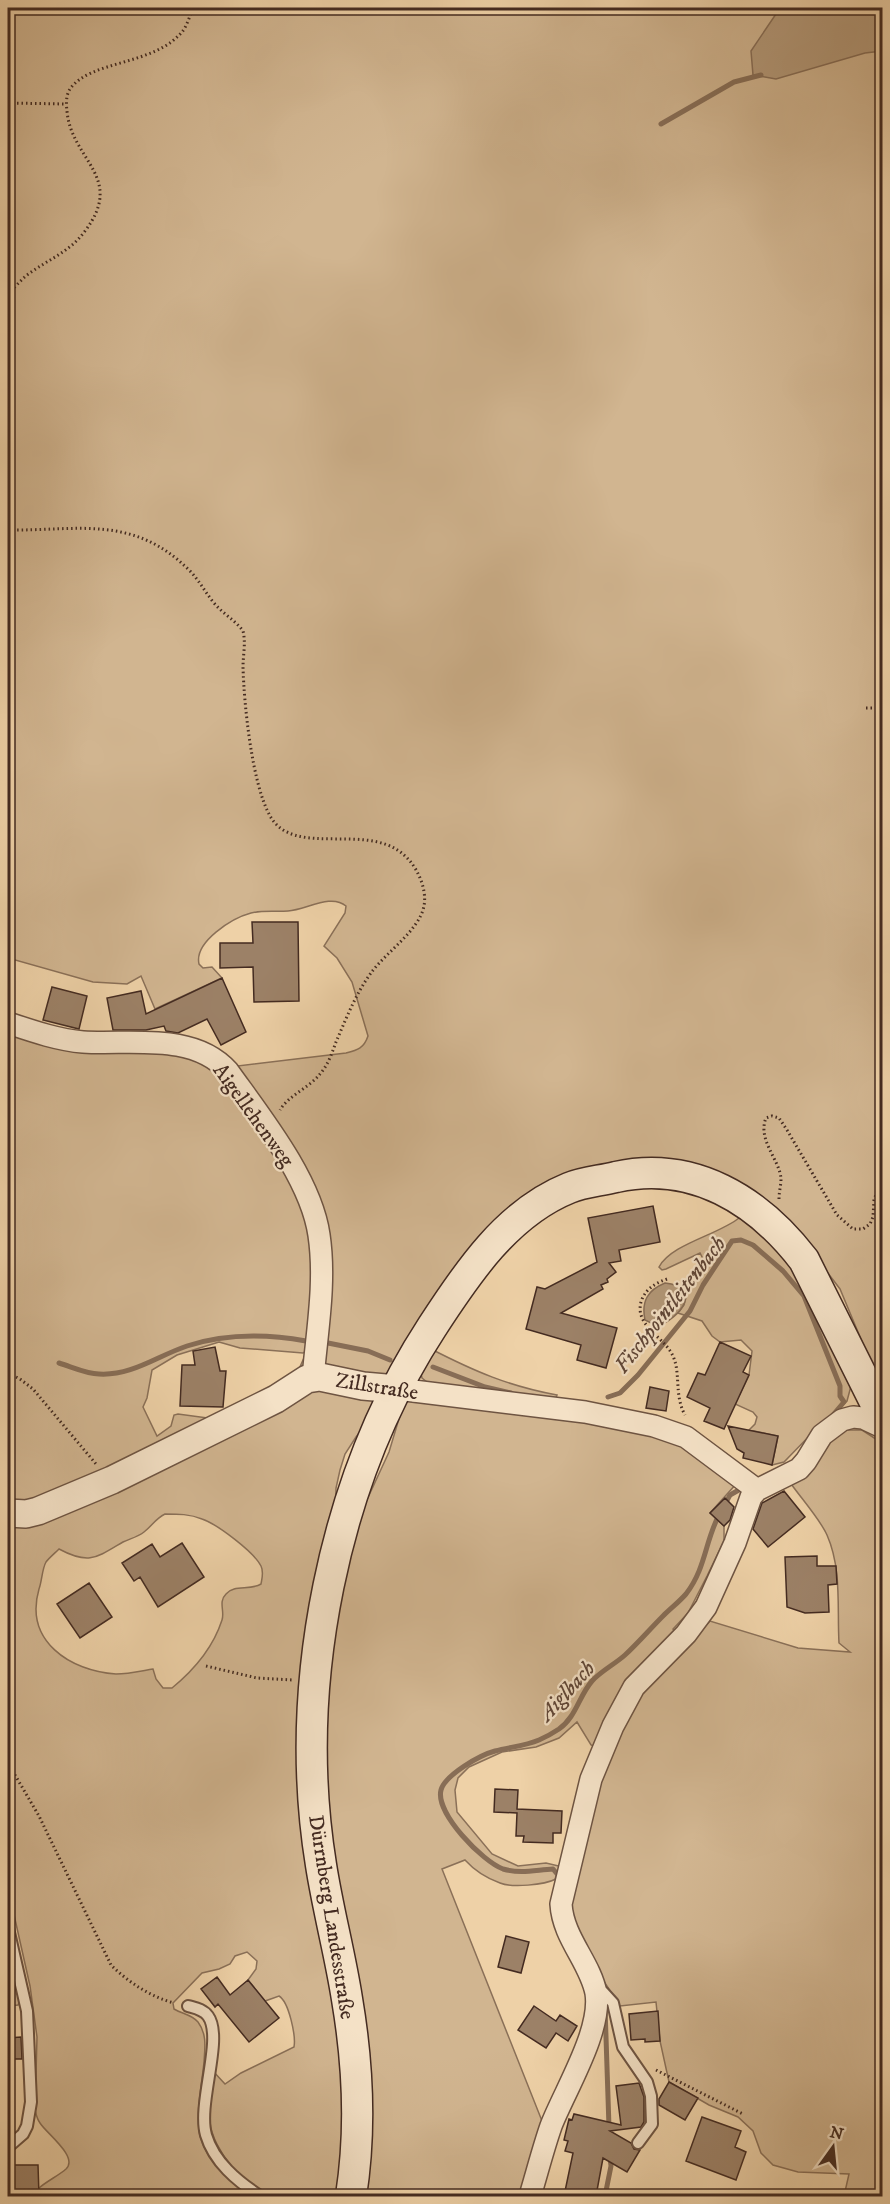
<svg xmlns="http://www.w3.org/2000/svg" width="890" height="2204" font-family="'IM FELL DW Pica',serif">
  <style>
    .green { fill: #d1b590; stroke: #8a7058; stroke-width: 1.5; fill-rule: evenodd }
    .water { fill: #b49979; stroke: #876d56; stroke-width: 1.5 }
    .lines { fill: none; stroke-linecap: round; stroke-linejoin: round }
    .stream { stroke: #876d56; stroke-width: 5 }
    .building { fill: #9c8167; stroke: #442b21; stroke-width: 1.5 }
    .service-casing { stroke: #6e5442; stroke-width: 14 }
    .minor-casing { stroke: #6e5442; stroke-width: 24 }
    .tertiary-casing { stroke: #6e5442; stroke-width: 30 }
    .secondary-casing { stroke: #442b21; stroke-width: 33 }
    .path { stroke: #442b21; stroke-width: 3; stroke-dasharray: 1.5 3; stroke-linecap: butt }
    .service { stroke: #f4e1c6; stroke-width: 10 }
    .minor { stroke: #f4e1c6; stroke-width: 21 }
    .tertiary { stroke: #f4e1c6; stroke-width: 27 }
    .secondary { stroke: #f4e1c6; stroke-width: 30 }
    .labels { text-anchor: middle; stroke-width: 4.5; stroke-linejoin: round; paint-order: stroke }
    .street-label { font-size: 21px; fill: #442b21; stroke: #f4e1c6 }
    .water-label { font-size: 22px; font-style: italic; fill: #604637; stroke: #f4e1c6 }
  </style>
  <rect width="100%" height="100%" fill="#eed1a7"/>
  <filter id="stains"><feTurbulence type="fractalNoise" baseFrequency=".00333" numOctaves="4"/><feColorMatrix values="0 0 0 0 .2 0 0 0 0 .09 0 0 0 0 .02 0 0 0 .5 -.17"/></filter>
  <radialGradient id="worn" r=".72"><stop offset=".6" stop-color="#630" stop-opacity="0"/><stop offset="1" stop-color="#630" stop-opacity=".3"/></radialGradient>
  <path class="green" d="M 8,8 L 882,8 L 882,1387 L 878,1380 L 840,1289 L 799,1235 L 741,1186 L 554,1182 L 356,1437 L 345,1454 L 340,1470 L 336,1488 L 335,1522 L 312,1629 L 344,2040 L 342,2196 C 322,2196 292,2200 273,2196 C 246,2192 212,2148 210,2122 C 208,2106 212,2088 213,2071 L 225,2084 L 241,2073 L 294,2047 C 296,2036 289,2002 279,1996 L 265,2001 L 248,1980 L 256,1969 L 257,1961 L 247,1952 L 235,1956 L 230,1964 L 219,1969 L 202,1973 L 173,2003 L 174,2009 C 182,2014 191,2014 198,2022 C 207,2034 205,2047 204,2062 C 202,2084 195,2115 200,2136 C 207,2162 230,2181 250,2196 L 39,2196 L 39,2188 C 47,2181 58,2176 66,2169 C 79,2157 46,2133 40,2123 C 37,2119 36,2114 35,2110 L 37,2037 L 30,1986 L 8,1888 L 8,1029 L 192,1055 L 232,1084 L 326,1243 L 237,1066 L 346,1053 C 358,1050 364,1048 368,1036 L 352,982 L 337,958 L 324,946 L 345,913 L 346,906 C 331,893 306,910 288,911 C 276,912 263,910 251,913 C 232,918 194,942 199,964 L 203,968 L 212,967 L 222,978 L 155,1009 L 141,976 L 127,984 L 93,982 L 8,958 ZM 219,1342 L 240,1348 L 303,1353 L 307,1351 L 299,1369 L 225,1417 L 215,1419 L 178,1414 L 174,1415 L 171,1426 L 157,1436 L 143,1407 L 147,1398 L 152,1370 L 177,1355 ZM 165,1514 C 178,1514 190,1514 202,1519 C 217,1524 254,1552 261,1566 C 264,1572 262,1578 261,1584 C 250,1591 234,1584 226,1594 C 218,1602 225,1611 222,1620 C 213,1648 194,1670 172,1688 L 163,1688 L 156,1679 L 153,1669 C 141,1671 128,1674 116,1674 C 70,1671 24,1641 39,1589 C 42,1581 42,1569 46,1562 C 49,1558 55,1553 59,1549 C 89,1565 96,1558 123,1542 C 129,1539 138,1537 144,1532 C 152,1526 155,1519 165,1514 Z
    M 739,1218 L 750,1218 L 791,1259 L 851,1386 L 847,1401 L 819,1426 L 784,1462 L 772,1465 L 778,1436 L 749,1430 L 755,1424 L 757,1417 L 753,1412 L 735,1404 L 749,1375 L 752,1351 L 741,1340 L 720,1342 L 712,1336 L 702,1321 L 678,1313 L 684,1305 L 690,1281 L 705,1263 L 700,1253 L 666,1269 L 662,1270 L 659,1267 C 671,1244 718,1235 739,1218 Z
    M 431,1349 C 474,1371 508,1386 557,1395 L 554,1403 L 432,1386 L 422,1378 L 420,1370 Z
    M 408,1400 L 526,1410 L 671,1436 L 737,1483 L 710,1513 L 724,1526 L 724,1541 L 707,1576 L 688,1613 L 673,1629 L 685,1647 L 710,1621 L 798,1648 L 850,1652 L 839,1643 C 837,1608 842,1569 827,1535 C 820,1519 800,1497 789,1481 L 824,1446 L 843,1430 L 862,1430 L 882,1443 L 882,2196 L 844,2196 L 849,2174 L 798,2172 L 773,2165 L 761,2153 L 753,2131 L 738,2117 L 709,2105 L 669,2082 L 660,2041 L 656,2002 L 620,2006 L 584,1951 L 568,1902 L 608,1752 L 591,1745 L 577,1722 L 559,1738 L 536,1747 L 502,1752 L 469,1767 L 458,1778 L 455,1790 L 457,1812 L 492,1854 L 518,1866 L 546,1863 L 563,1867 C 562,1871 561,1876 556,1879 C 544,1885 512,1888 500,1883 C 486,1878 475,1871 465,1860 L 442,1869 L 544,2126 L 525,2196 L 361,2196 L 321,1733 L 333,1615 L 353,1530 L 389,1452 L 404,1402 Z
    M 8,1945 L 21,1998 L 18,2005 L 8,2006 Z"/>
  <path class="water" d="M 780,8 L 882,8 L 882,51 L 865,53 L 776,79 L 753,75 L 751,51 Z
    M 665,1283 C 704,1287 680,1319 657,1326 L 645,1320 C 641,1301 648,1290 665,1283 Z"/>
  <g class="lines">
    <path class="stream" d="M 661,124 L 734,82 L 761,75
      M 328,1343 L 368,1351 L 390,1360
      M 59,1363 C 72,1367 87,1374 99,1374 C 132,1376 157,1356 187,1346 C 224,1334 267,1334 306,1341
      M 433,1367 L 485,1387 L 511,1393
      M 608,1397 L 620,1393 L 638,1375 L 690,1311 L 703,1285 L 732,1241 L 741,1240 L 753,1245 L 783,1271 L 804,1296 L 840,1386 L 840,1396 L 844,1402 L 833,1415
      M 725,1504 L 730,1495 L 744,1487
      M 557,1879 L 558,1875 L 553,1869 C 535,1870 521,1874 503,1869 C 483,1862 435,1813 441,1790 C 445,1775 480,1755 495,1751 C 510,1747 525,1746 539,1740 C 546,1737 553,1733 559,1729 C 576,1717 579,1696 592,1681 C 601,1671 615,1664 625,1655 C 638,1643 650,1629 663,1616 C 670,1609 679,1602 686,1594 C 706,1568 705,1541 719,1515
      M 605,2007 L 609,2127
      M 605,2196 L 611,2166 L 610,2157"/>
  </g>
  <path class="building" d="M 252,922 L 298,922 L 299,1001 L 254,1002 L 253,967 L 220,968 L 220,943 L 253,943 Z
    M 222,978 L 246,1032 L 221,1045 L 207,1019 L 178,1033 L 166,1031 L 164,1026 L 146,1030 L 113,1030 L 107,998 L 141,991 L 146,1014 Z
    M 52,987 L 87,996 L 79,1029 L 43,1020 Z
    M 653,1206 L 660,1242 L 619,1250 L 621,1261 L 609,1263 L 616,1272 L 607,1279 L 608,1282 L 601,1285 L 603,1289 L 561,1313 L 617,1328 L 606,1368 L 577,1360 L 581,1345 L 526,1329 L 537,1287 L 545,1289 L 597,1262 L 588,1218 Z
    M 720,1342 L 751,1356 L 743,1372 L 749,1375 L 724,1429 L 704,1421 L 710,1408 L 687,1397 L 698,1373 L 705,1375 Z
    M 215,1347 L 220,1371 L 226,1371 L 223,1407 L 180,1406 L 182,1365 L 195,1365 L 193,1351 Z
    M 650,1387 L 669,1391 L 666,1411 L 646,1408 Z
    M 728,1426 L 778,1436 L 772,1465 L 743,1458 L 744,1453 L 737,1449 Z
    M 784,1491 L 805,1517 L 768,1547 L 753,1529 L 762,1503 Z
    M 725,1498 L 734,1507 L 730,1520 L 724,1526 L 710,1513 Z
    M 182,1543 L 204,1577 L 158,1607 L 140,1577 L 134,1581 L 122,1563 L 152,1544 L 160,1557 Z
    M 817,1556 L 817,1566 L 836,1566 L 837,1584 L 828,1585 L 829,1612 L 805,1613 L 787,1607 L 785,1557 Z
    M 89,1583 L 112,1617 L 80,1638 L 57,1604 Z
    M 495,1789 L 518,1790 L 517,1809 L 562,1811 L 561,1833 L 553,1833 L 553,1843 L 523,1842 L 524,1836 L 516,1836 L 517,1813 L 494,1812 Z
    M 506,1936 L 529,1942 L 521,1973 L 498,1967 Z
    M 217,1977 L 230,1995 L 248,1980 L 279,2018 L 249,2042 L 218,2004 L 215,2007 L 201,1989 Z
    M 534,2006 L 556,2021 L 560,2015 L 577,2026 L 568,2041 L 556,2033 L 546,2048 L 518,2030 Z
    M 658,2011 L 660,2041 L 645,2042 L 645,2039 L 631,2040 L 629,2014 Z
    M 21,2037 L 22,2059 L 8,2059 L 8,2038 Z
    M 669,2082 L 698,2098 L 685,2120 L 659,2105 L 659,2099 Z
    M 639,2083 L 644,2097 L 644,2122 L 641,2127 L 610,2131 L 631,2143 L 634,2149 L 640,2150 L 627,2172 L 603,2158 L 596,2196 L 564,2196 L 573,2153 L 565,2151 L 568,2141 L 564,2140 L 569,2119 L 572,2120 L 574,2114 L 621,2125 L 616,2086 Z
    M 702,2117 L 741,2131 L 735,2147 L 746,2152 L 736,2180 L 686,2161 Z
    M 8,2165 L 38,2165 L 39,2196 L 8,2196 Z"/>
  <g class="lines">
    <defs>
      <path id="service" d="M 8,1928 L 27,2011 L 31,2102 L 27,2126 L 23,2134 L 8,2147
        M 596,1990 L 603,1992 L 613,2003 L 623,2047 L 647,2082 L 651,2096 L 652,2124 L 638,2143
        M 188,2006 C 195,2008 203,2009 208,2016 C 224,2038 197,2103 206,2135 C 214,2162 237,2181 260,2196"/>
      <path id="minor" d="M 8,1023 C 32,1031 58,1040 83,1042 C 130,1045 193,1032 228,1071 C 260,1116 311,1179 319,1235 C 326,1282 317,1331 313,1378
        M 397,1389 L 585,1412 L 654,1426 L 686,1437 L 757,1490
        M 530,2196 C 537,2173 543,2149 551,2126 C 565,2090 602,2031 596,1993 C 590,1962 563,1938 561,1904 L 591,1779 L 613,1726 L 634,1687 L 686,1634 L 706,1607 L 735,1543 L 751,1497 L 757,1490 L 799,1469 L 806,1461 L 822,1435 L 842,1420 L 853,1417 L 863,1418 L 882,1427"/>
      <path id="tertiary" d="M 8,1513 L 26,1514 L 38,1511 L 112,1480 L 276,1399 L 307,1379 L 320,1377 L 363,1386 L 397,1389"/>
      <path id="secondary" d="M 351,2196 C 361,2132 358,2064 347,1999 C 340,1954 328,1910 321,1865 C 292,1686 333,1479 432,1327 C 467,1273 507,1213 569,1188 C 583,1182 600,1181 616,1177 C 693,1160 758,1200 804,1260 L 882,1416"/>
    </defs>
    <use href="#service" class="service-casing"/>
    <use href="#minor" class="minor-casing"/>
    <use href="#tertiary" class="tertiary-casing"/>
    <use href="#secondary" class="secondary-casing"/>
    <path class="path" d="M 8,103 L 66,104
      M 8,294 C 14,288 20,281 27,275 C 47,260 70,252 85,231 C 126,177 71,160 67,111 C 66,104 66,95 70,89 C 90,60 153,66 182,32 C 187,26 190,15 193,8
      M 8,530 C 77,531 133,514 189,570 C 199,580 205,592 214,603 C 223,614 235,620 243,631 C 246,643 243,655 243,667 C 244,705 252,782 269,814 C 293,862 372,817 409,860 C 419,871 427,891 424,906 C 419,931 386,952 371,973 C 356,993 346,1019 336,1042 C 332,1053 328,1065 320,1074 C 309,1088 289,1095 280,1110
      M 866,708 L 882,708
      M 779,1199 C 779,1192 781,1185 781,1179 C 780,1160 757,1140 766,1118 L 772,1116 L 779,1118 L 787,1130 L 837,1215 L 853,1229 L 863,1229 L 870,1224 L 873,1217 L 874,1200 L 882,1178
      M 667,1279 C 656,1283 647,1288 642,1299 C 632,1325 664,1336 673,1356 C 681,1374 674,1395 685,1415
      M 8,1373 L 20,1379 L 33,1389 L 96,1464
      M 206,1666 L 257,1678 L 293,1680
      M 8,1763 L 39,1816 L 111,1965 C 128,1982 151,1997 174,2003
      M 656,2070 L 743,2114"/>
    <use href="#service" class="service"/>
    <use href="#minor" class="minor"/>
    <use href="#tertiary" class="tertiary"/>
    <use href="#secondary" class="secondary"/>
  </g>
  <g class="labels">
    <g class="street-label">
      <text transform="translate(254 1115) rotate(54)" y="7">Aigellehenweg</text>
      <text transform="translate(377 1386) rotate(9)" y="7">Zillstraße</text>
      <text transform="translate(332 1917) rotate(81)" y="7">Dürrnberg Landesstraße</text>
    </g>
    <g class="water-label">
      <text transform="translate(669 1304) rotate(-52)" y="8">Fischpointleitenbach</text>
      <text transform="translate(566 1690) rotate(-48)" y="8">Aiglbach</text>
    </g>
  </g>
  <rect width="890" height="2204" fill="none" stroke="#eed1a7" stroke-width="30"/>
  <rect x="9" y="9" width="872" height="2186" fill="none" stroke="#442b21" stroke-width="3"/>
  <rect x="15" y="15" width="860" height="2174" fill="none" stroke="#442b21" stroke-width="1.5"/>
  <g transform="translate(833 2147) rotate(15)" stroke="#f4e1c6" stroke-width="4.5" paint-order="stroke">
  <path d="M0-4.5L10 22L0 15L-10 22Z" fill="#442b21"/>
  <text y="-9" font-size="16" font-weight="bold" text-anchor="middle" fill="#442b21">N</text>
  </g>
  <rect width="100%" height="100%" filter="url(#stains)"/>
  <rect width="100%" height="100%" fill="url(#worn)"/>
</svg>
